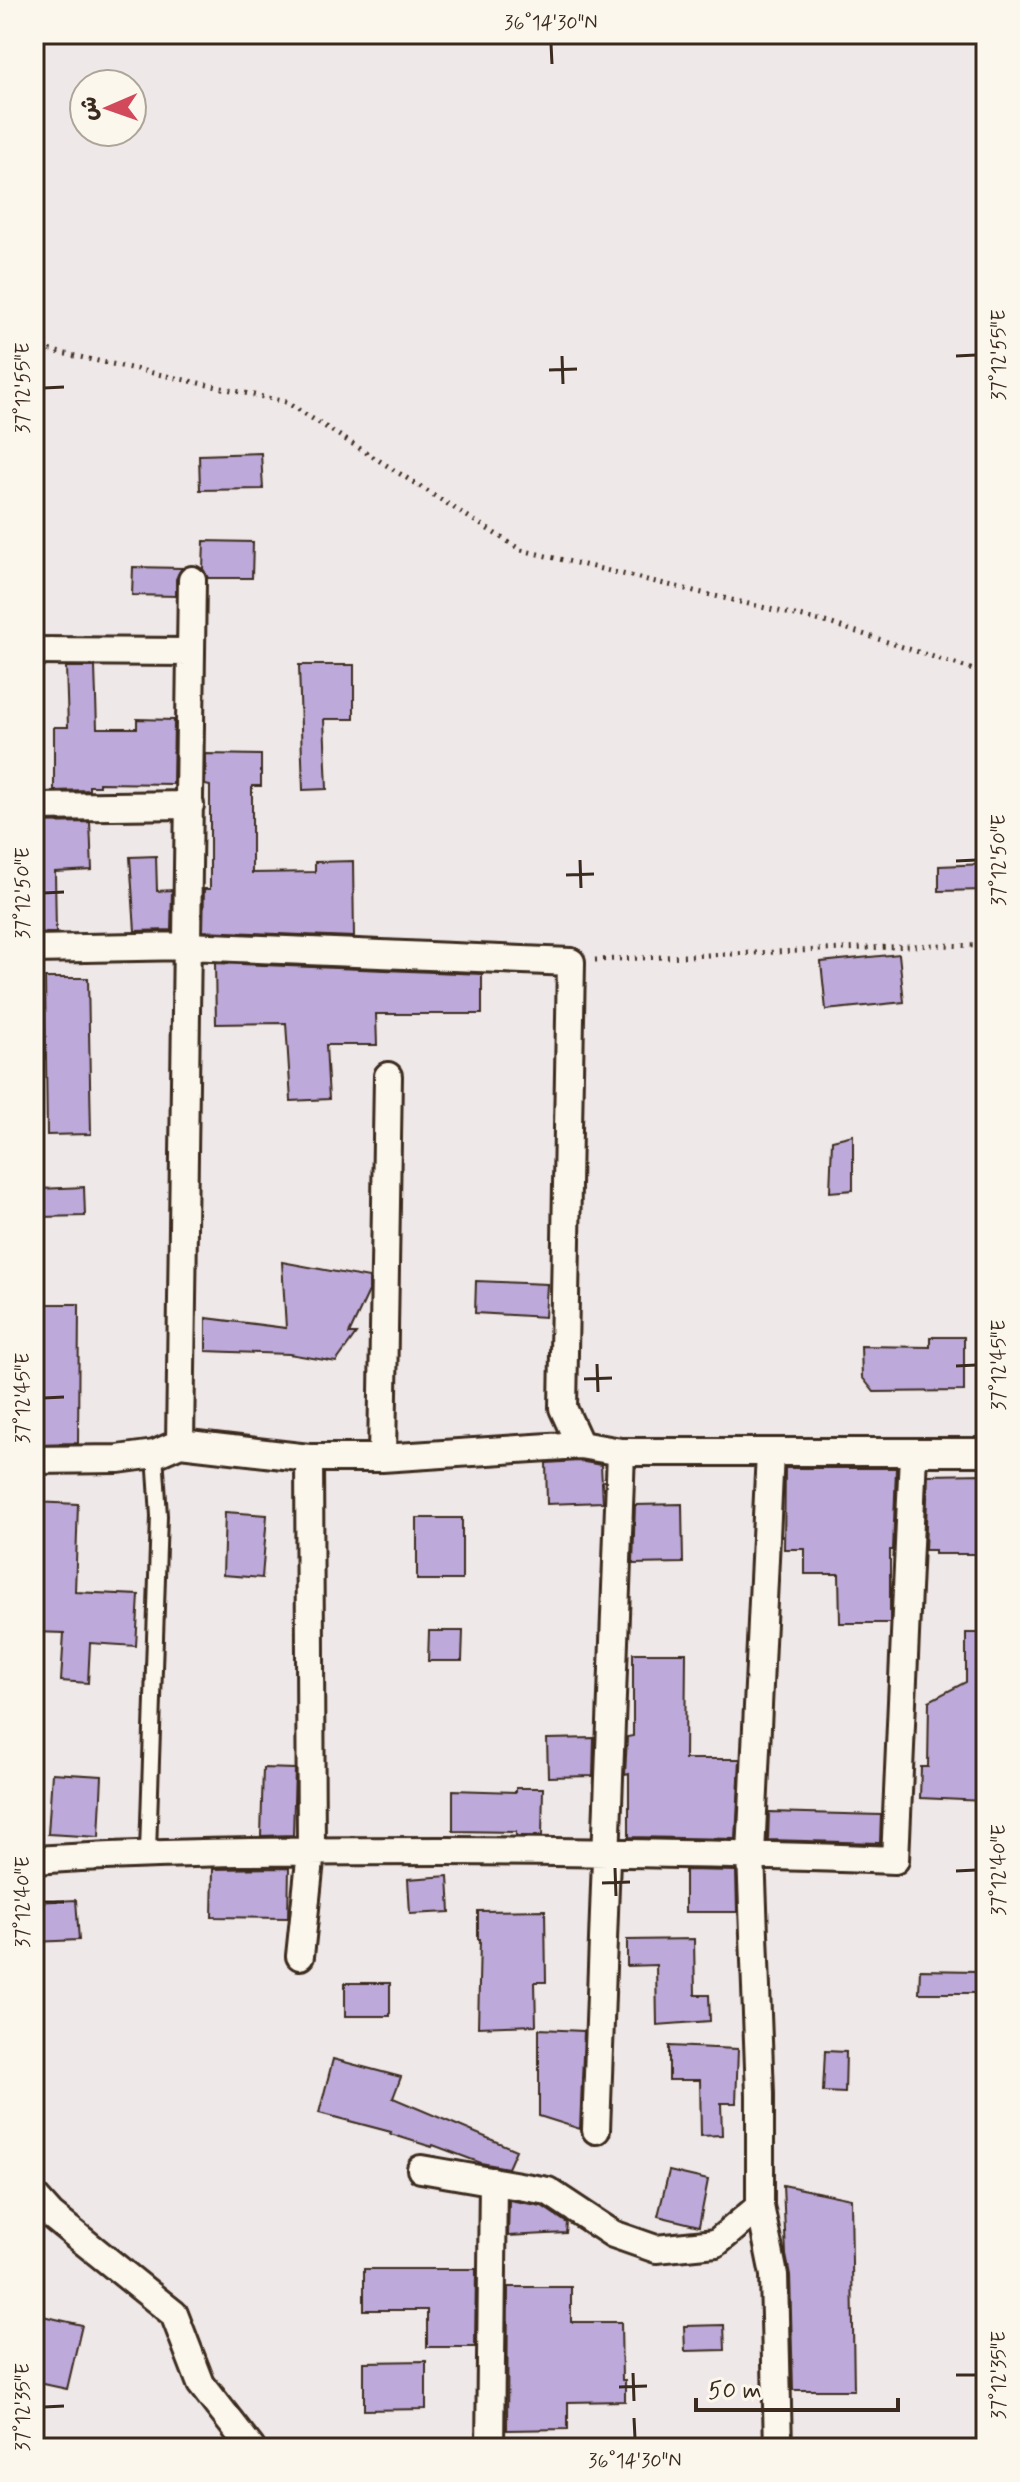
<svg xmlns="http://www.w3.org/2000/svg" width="1020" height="2482" font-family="Mynerve,'Playpen Sans Arabic',sans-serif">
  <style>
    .building { fill: #bdaada; stroke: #3b2a1e; stroke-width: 2 }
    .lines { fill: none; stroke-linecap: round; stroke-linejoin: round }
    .lane-casing { stroke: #3b2a1e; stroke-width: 20 }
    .street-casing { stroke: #3b2a1e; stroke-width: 32 }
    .path { stroke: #3b2a1e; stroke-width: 5; stroke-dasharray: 2 6; stroke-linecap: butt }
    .lane { stroke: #fbf7ec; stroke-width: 14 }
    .street { stroke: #fbf7ec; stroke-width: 26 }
    .ticks { fill: none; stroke: #3b2a1e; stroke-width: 3 }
    .neatline { fill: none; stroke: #3b2a1e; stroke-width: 3 }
    .ticks-label { font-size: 20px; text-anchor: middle; fill: #3b2a1e }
  </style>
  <rect width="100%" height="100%" fill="#efe8e8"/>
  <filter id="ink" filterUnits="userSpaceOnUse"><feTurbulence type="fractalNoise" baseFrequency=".0125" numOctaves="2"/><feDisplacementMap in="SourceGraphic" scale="16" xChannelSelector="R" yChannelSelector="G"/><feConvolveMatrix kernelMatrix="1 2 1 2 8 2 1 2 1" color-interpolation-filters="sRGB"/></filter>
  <g filter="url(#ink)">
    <path class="building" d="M 261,453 L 263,489 L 200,490 L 199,455 Z
      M 204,541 L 253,542 L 252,578 L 208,578 L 203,569 Z
      M 133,567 L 182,568 L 176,579 L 176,596 L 132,595 Z
      M 299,665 L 354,665 L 354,719 L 324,719 L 327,789 L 303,790 Z
      M 66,667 L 95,667 L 97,728 L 137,728 L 137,719 L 174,720 L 173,784 L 99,783 L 99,786 L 89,786 L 89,790 L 54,791 L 54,727 L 68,727 Z
      M 206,754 L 261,755 L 261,786 L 252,786 L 252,873 L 315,872 L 315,862 L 353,861 L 354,937 L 203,931 L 204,889 L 210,889 L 210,786 L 205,785 Z
      M 90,822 L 92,870 L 55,872 L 56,933 L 34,933 L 34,823 Z
      M 156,856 L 157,891 L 172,890 L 171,930 L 135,931 L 130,857 Z
      M 986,864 L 986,890 L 939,891 L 939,866 Z
      M 899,954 L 904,1002 L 826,1010 L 821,962 Z
      M 215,963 L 482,974 L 482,1014 L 376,1014 L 377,1045 L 326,1045 L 329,1099 L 291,1101 L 286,1023 L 216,1024 Z
      M 45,978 L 88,978 L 91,1134 L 47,1135 Z
      M 853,1135 L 853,1190 L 830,1192 L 832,1140 Z
      M 84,1187 L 85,1216 L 41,1217 L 40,1189 Z
      M 282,1262 L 369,1278 L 369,1291 L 349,1334 L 356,1334 L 336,1362 L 289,1354 L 206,1351 L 206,1318 L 286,1328 Z
      M 476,1281 L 547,1284 L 545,1317 L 475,1313 Z
      M 37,1304 L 79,1304 L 78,1443 L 34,1444 Z
      M 930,1337 L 964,1337 L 964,1391 L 874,1392 L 862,1377 L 861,1346 L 930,1347 Z
      M 579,1461 L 601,1465 L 603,1502 L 547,1504 L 546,1463 Z
      M 785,1468 L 896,1468 L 893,1550 L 890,1550 L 890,1623 L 840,1623 L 839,1574 L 805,1574 L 805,1549 L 784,1549 Z
      M 983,1474 L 983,1554 L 935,1554 L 935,1550 L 925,1550 L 928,1475 Z
      M 34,1502 L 78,1504 L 75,1592 L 139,1595 L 136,1646 L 90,1643 L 88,1683 L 61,1681 L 64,1633 L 34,1632 Z
      M 682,1504 L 683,1563 L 633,1564 L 635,1505 Z
      M 225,1512 L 267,1515 L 262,1578 L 223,1575 Z
      M 417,1518 L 462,1518 L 462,1580 L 417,1580 Z
      M 429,1631 L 463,1631 L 462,1661 L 428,1661 Z
      M 966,1633 L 986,1633 L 984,1801 L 920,1798 L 921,1767 L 928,1767 L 929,1701 L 966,1682 Z
      M 633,1653 L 686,1653 L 685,1759 L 740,1759 L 736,1839 L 629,1837 L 629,1774 L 625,1775 L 627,1737 L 633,1736 Z
      M 594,1738 L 593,1776 L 548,1777 L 547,1739 Z
      M 263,1768 L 295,1769 L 293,1835 L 261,1836 Z
      M 52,1773 L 102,1776 L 99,1837 L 48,1834 Z
      M 516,1788 L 543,1788 L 542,1836 L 516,1836 L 516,1832 L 453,1831 L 453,1790 L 516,1792 Z
      M 769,1812 L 881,1815 L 880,1843 L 768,1840 Z
      M 289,1868 L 288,1918 L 212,1917 L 213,1869 Z
      M 685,1870 L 736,1871 L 737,1912 L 685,1912 Z
      M 448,1876 L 450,1912 L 410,1914 L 408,1879 Z
      M 76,1900 L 79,1940 L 34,1942 L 34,1902 Z
      M 545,1910 L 546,1982 L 535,1982 L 536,2025 L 478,2027 L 480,1939 L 478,1939 L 478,1911 Z
      M 694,1939 L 695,1995 L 709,1995 L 710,2021 L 657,2025 L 656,1965 L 627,1966 L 627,1940 Z
      M 920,1970 L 977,1971 L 977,1993 L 919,1993 Z
      M 345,1983 L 390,1983 L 390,2016 L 345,2016 Z
      M 539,2029 L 584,2031 L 580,2129 L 539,2116 Z
      M 669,2046 L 738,2049 L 736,2103 L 721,2103 L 722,2135 L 701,2136 L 700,2080 L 669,2080 Z
      M 825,2051 L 846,2052 L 845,2093 L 823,2092 Z
      M 333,2059 L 401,2077 L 393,2098 L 516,2150 L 508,2168 L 481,2163 L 433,2145 L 432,2147 L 390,2134 L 391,2132 L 319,2113 Z
      M 669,2171 L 708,2180 L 699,2226 L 658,2216 Z
      M 783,2185 L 851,2199 L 854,2390 L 793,2390 L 790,2275 L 786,2255 Z
      M 509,2200 L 542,2206 L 567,2223 L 566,2233 L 508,2236 Z
      M 364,2269 L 476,2269 L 475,2347 L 427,2347 L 427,2310 L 364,2310 Z
      M 508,2287 L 571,2287 L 571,2322 L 621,2322 L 622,2380 L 625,2380 L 625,2401 L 568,2402 L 568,2429 L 507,2430 Z
      M 34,2314 L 82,2325 L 67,2389 L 34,2382 Z
      M 724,2325 L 725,2350 L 685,2351 L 684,2326 Z
      M 426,2361 L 426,2409 L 364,2410 L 364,2362 Z"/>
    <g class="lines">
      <defs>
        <path id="lane" d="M 148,1852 L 159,1516 L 155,1454"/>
        <path id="street" d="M 34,651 L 191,652
          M 34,807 L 190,805
          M 34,949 L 188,946 L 571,962 L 563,1408 L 580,1445
          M 180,1443 L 192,580
          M 770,1453 L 751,1854 L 760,2094 L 760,2206 L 774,2275 L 778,2448
          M 382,1458 L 388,1076
          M 34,1460 L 118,1459 L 155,1454 L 180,1443 L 309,1458 L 382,1458 L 580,1445 L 621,1452 L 986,1452
          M 34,1860 C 171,1851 308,1851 446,1851 C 596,1852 745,1854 895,1860 L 913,1454
          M 300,1956 L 311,1851 L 309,1458
          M 596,2130 L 621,1452
          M 421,2169 L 548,2191 L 613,2234 L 656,2249 L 716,2243 L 760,2206
          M 34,2196 L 51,2215 L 174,2314 L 201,2384 L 251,2448
          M 490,2448 L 493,2181"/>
      </defs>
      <use href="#lane" class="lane-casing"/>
      <use href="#street" class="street-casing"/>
      <path class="path" d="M 34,347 L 286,402 L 521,550 L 829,623 L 986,674
        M 595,960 L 934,945 L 986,946"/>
      <use href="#lane" class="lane"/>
      <use href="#street" class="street"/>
    </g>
  </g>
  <path class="ticks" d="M 551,44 L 552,64M 562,356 L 563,384M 956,356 L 976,355M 549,370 L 577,369M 44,388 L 64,387M 580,860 L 581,888M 956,861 L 976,860M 566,875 L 594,874M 44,893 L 64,892M 597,1364 L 598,1392M 956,1366 L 976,1365M 584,1379 L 612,1378M 44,1398 L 64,1397M 615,1868 L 616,1896M 956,1871 L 976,1870M 602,1883 L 630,1882M 44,1902 L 64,1902M 633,2373 L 634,2401M 956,2375 L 976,2375M 619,2387 L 647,2386M 44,2407 L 64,2406M 634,2418 L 635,2438"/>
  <rect width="1020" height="2482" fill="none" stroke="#fbf7ec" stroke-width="88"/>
  <g transform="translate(108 108) rotate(268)"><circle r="38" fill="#fbf7ec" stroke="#aea59a" stroke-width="2"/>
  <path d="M0-6L14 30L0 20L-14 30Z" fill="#d1495b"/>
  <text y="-12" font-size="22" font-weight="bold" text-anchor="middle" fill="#3b2a1e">ش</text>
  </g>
  <path d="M696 2398v12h202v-12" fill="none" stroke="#3b2a1e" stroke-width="4"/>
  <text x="708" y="2398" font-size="24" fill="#3b2a1e" stroke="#fbf7ec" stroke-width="6" paint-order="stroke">50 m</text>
  <rect x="44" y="44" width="932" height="2394" class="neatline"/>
  <g class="ticks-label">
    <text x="551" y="29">36°14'30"N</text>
    <text transform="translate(998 355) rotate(-90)" y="7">37°12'55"E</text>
    <text transform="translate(22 388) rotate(-90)" y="7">37°12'55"E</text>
    <text transform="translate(998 860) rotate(-90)" y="7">37°12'50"E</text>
    <text transform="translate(22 893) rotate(-90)" y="7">37°12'50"E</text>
    <text transform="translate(998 1365) rotate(-90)" y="7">37°12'45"E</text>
    <text transform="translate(22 1398) rotate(-90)" y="7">37°12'45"E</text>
    <text transform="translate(998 1870) rotate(-90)" y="7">37°12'40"E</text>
    <text transform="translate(22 1902) rotate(-90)" y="7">37°12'40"E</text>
    <text transform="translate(998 2375) rotate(-90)" y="7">37°12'35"E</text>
    <text transform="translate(22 2407) rotate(-90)" y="7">37°12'35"E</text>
    <text x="635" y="2467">36°14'30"N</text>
  </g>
</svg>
